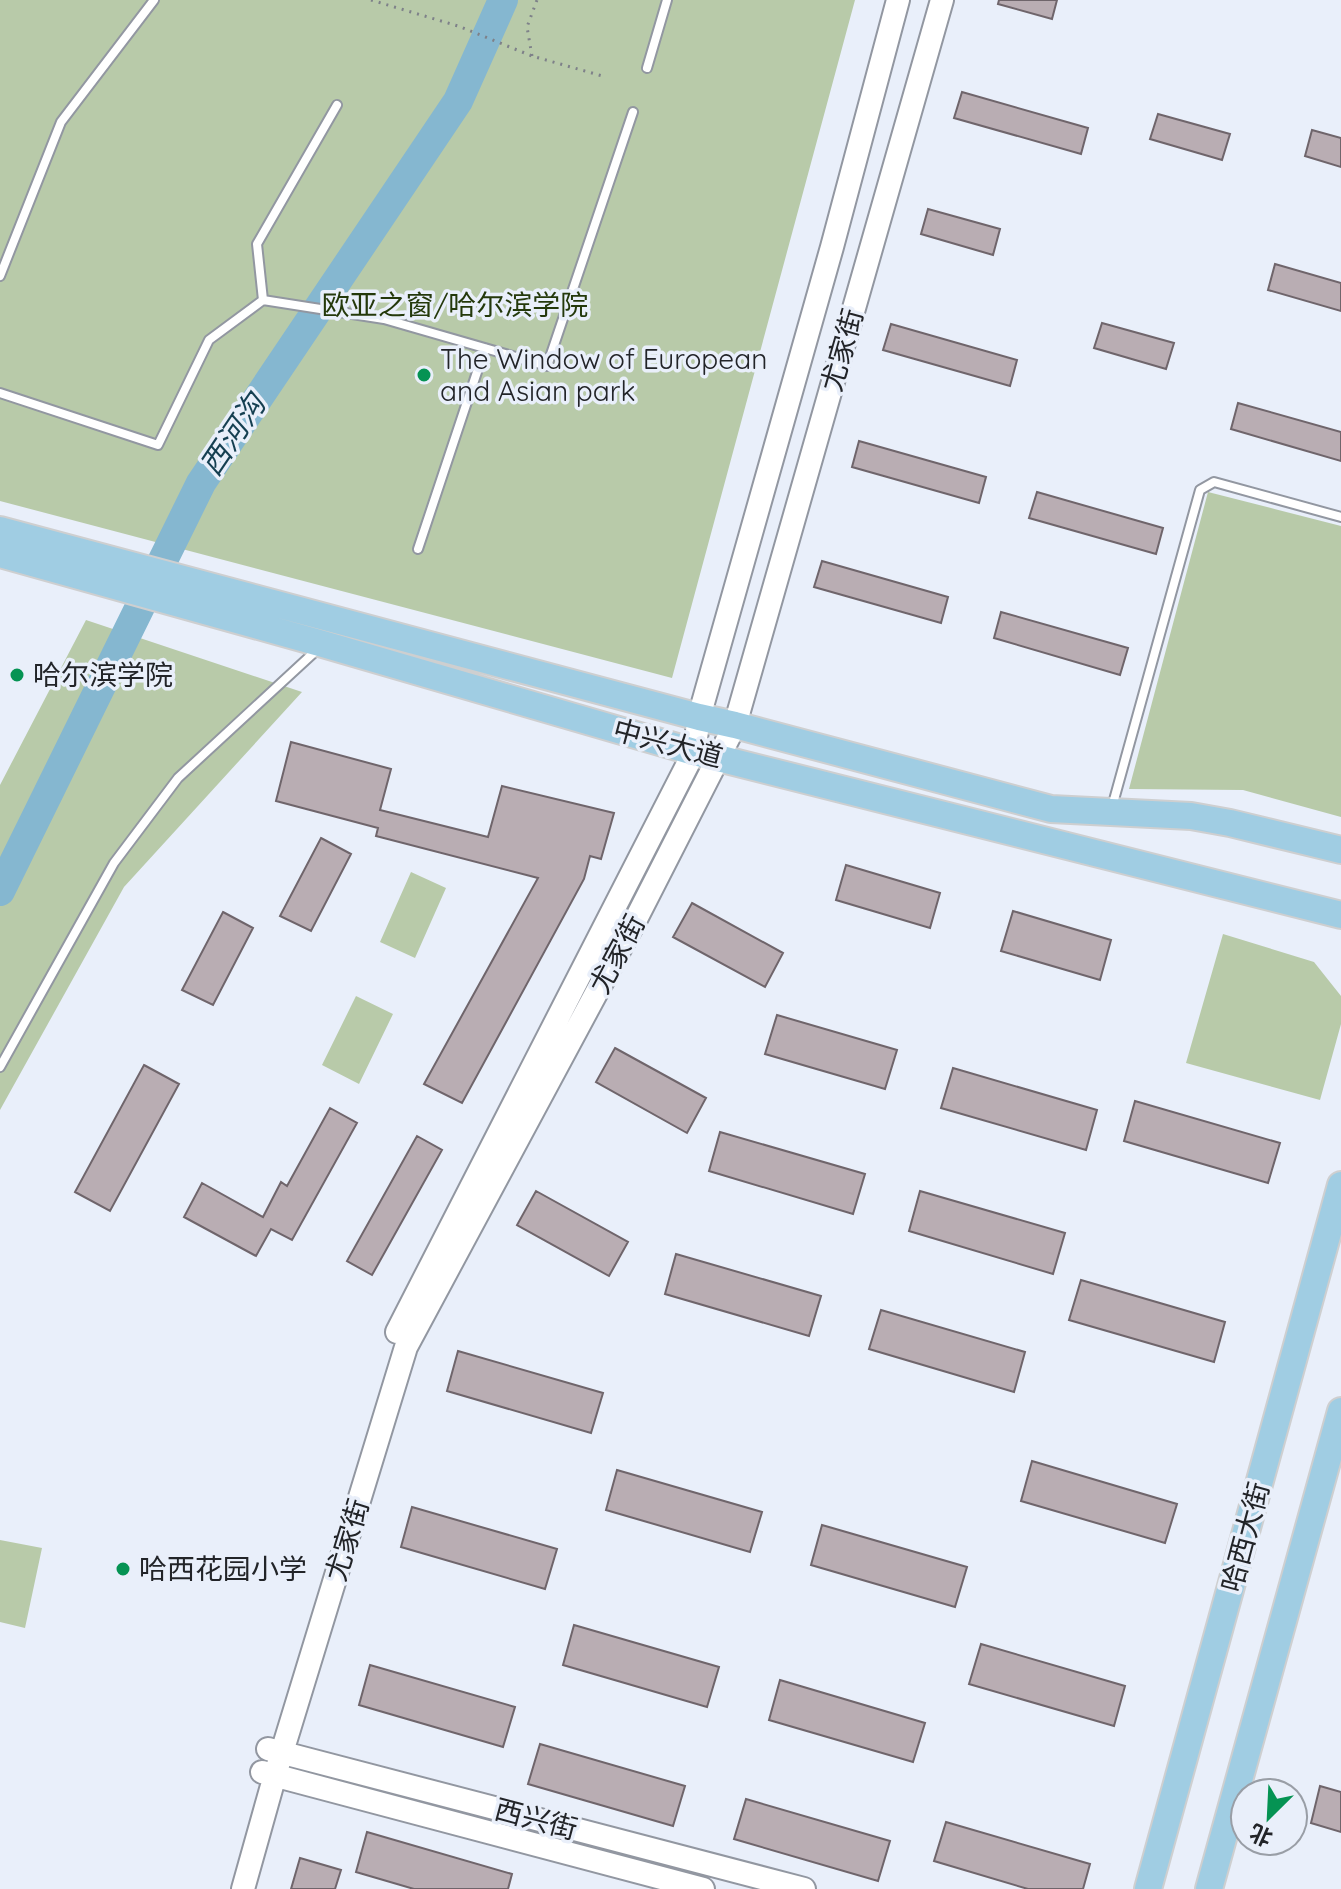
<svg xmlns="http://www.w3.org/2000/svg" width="1341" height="1889" font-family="Quicksand,'Noto Sans SC',sans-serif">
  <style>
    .green { fill: #b8caa9 }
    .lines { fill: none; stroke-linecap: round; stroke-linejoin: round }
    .river { stroke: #85b7d0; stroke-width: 30 }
    .building { fill: #b9adb3; stroke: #6f656b; stroke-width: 2 }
    .service-casing { stroke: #9297a1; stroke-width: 12 }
    .secondary-casing { stroke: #9297a1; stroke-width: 26 }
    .primary-casing { stroke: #cecfd0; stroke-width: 30 }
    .path { stroke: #7e8189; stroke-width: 3; stroke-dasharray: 2 6; stroke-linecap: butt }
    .service { stroke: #fff; stroke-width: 8 }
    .secondary { stroke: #fff; stroke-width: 22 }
    .primary { stroke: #a0cde3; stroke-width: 26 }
    .poi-dot { fill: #059353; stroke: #e9effa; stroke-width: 3 }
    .labels { text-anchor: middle; stroke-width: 7; stroke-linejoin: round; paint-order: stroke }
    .park-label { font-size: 28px; fill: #24390b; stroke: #e9effa }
    .street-label { font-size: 28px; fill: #222428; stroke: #e9effa }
    .poi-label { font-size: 28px; fill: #222428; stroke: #e9effa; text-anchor: start }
    .water-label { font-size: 30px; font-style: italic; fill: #153f51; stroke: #e9effa }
  </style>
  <rect width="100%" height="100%" fill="#e9effa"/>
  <path class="green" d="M 0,0 L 855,0 L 672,678 L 0,501 Z
    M 1208,492 L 1341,526 L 1341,817 L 1243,790 L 1129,789 Z
    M 86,620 L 302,692 L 124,887 L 0,1110 L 0,785 Z
    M 411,872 L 446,888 L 415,958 L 380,942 Z
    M 1223,934 L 1314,962 L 1341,996 L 1341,1024 L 1320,1100 L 1186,1063 Z
    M 356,996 L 393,1014 L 359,1084 L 322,1065 Z
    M 0,1540 L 42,1548 L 25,1628 L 0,1622 Z"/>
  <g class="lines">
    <path class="river" d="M 0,891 L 201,483 L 458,101 L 503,0"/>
  </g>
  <path class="building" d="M 999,0 L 1057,0 L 1052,19 L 998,4 Z
    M 962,92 L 1088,128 L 1081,154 L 954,118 Z
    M 1158,114 L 1230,134 L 1222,160 L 1150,139 Z
    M 1312,130 L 1341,138 L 1341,167 L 1305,156 Z
    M 928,209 L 1000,229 L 993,255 L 921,234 Z
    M 1275,264 L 1341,283 L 1341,311 L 1268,290 Z
    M 1102,323 L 1174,343 L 1166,369 L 1094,348 Z
    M 891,324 L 1017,360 L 1010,386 L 883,350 Z
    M 1238,403 L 1341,432 L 1341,461 L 1231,429 Z
    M 859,441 L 986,477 L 979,503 L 852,467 Z
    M 1037,492 L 1163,528 L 1156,554 L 1029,518 Z
    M 822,561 L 948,597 L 941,623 L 814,587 Z
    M 1001,612 L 1128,648 L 1120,675 L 994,638 Z
    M 291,742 L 391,769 L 380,810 L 488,837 L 502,786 L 614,813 L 601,859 L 590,856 L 584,879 L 462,1103 L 424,1084 L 538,878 L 376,836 L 378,828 L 276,801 Z
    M 321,838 L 351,854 L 311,931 L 280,916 Z
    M 846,865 L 940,893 L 930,928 L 836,900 Z
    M 692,903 L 783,953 L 765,987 L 673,937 Z
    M 1013,911 L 1111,940 L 1100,980 L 1001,951 Z
    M 223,912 L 253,928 L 213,1005 L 182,990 Z
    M 777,1015 L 897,1050 L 885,1089 L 765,1054 Z
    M 615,1048 L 706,1098 L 687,1133 L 596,1082 Z
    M 144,1065 L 179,1084 L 110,1211 L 75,1192 Z
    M 953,1068 L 1097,1110 L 1086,1150 L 941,1108 Z
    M 1135,1101 L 1280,1143 L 1268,1183 L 1124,1141 Z
    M 330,1108 L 357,1123 L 292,1240 L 271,1229 L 256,1256 L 184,1217 L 202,1183 L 263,1217 L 281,1182 L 287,1186 Z
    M 720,1132 L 865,1174 L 853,1214 L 709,1171 Z
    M 417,1136 L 442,1150 L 372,1275 L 347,1261 Z
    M 536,1191 L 628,1242 L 609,1276 L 517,1225 Z
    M 920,1191 L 1065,1233 L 1053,1274 L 909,1231 Z
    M 676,1254 L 821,1296 L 809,1336 L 665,1294 Z
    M 1081,1280 L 1225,1322 L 1214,1362 L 1069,1320 Z
    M 881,1310 L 1025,1352 L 1014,1392 L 869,1349 Z
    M 458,1351 L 603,1393 L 591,1433 L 447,1391 Z
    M 1032,1461 L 1177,1504 L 1165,1543 L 1021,1501 Z
    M 617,1470 L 762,1512 L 750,1552 L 606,1510 Z
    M 412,1507 L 557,1549 L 545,1589 L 401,1547 Z
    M 822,1525 L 967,1567 L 955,1607 L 811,1565 Z
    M 574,1625 L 719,1667 L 707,1707 L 563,1665 Z
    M 981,1644 L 1125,1686 L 1114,1726 L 969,1684 Z
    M 370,1665 L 515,1707 L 503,1747 L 359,1705 Z
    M 780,1680 L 925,1723 L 913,1762 L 769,1720 Z
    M 540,1744 L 685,1786 L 673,1826 L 528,1784 Z
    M 1320,1786 L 1341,1792 L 1341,1832 L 1311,1823 Z
    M 746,1799 L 890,1841 L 878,1881 L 734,1839 Z
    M 946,1822 L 1090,1864 L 1083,1889 L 1028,1889 L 934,1861 Z
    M 367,1832 L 512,1874 L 508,1889 L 414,1889 L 356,1872 Z
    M 300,1858 L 341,1870 L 335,1889 L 291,1889 Z"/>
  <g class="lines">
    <defs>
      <path id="service" d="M 647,68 L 667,0
        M 0,276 L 61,122 L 154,0
        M 263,300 L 257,244 L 337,105
        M 0,393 L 158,445 L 209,340 L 263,300 L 384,319 L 547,366 L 633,112
        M 418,549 L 485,348
        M 1112,807 L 1200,490 L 1214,482 L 1341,517
        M 0,1067 L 114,863 L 178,778 L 320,647"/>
      <path id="secondary" d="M 397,1332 L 694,752 L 699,717 L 832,247 L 898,0
        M 268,1749 L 804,1889
        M 262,1772 L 703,1889
        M 243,1889 L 275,1775 L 406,1347 L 636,919 L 735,725 L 942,0"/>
      <path id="primary" d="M 0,530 L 699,717 L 735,725 L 1051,809 L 1191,816 L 1230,823 L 1341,850
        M 0,554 L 323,644 L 694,752 L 1341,915
        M 1148,1889 L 1341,1185
        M 1209,1889 L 1341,1411"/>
    </defs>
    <use href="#service" class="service-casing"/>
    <use href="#secondary" class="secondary-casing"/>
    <use href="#primary" class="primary-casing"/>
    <path class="path" d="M 371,0 L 458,26 L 532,56 L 606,77
      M 532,56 L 527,27 L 537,0"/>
    <use href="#service" class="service"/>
    <use href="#secondary" class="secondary"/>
    <use href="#primary" class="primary"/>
  </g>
  <g class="poi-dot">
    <circle cx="424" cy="375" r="8"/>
    <circle cx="17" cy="675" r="8"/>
    <circle cx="123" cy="1569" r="8"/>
  </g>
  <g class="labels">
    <g class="park-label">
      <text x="455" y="315">欧亚之窗/哈尔滨学院</text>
    </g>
    <g class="street-label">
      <text transform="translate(842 350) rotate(-74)" y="10">尤家街</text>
      <text transform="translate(668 743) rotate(15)" y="10">中兴大道</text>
      <text transform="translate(617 954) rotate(-62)" y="10">尤家街</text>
      <text transform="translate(1245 1537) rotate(-75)" y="10">哈西大街</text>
      <text transform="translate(347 1540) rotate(-73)" y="10">尤家街</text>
      <text transform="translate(536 1819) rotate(15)" y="10">西兴街</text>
    </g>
    <g class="poi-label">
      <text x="440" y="369">The Window of European<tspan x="440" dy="32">and Asian park</tspan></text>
      <text x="33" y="685">哈尔滨学院</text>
      <text x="139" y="1579">哈西花园小学</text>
    </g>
    <g class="water-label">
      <text transform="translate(233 435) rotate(-56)" y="10">西河沟</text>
    </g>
  </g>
  <g transform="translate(1269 1817) rotate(204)"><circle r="38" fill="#e9effa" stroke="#999ea6" stroke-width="2"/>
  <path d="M0-6L14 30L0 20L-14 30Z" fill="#059353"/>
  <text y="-12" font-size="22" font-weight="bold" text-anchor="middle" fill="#222428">北</text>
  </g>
</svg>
